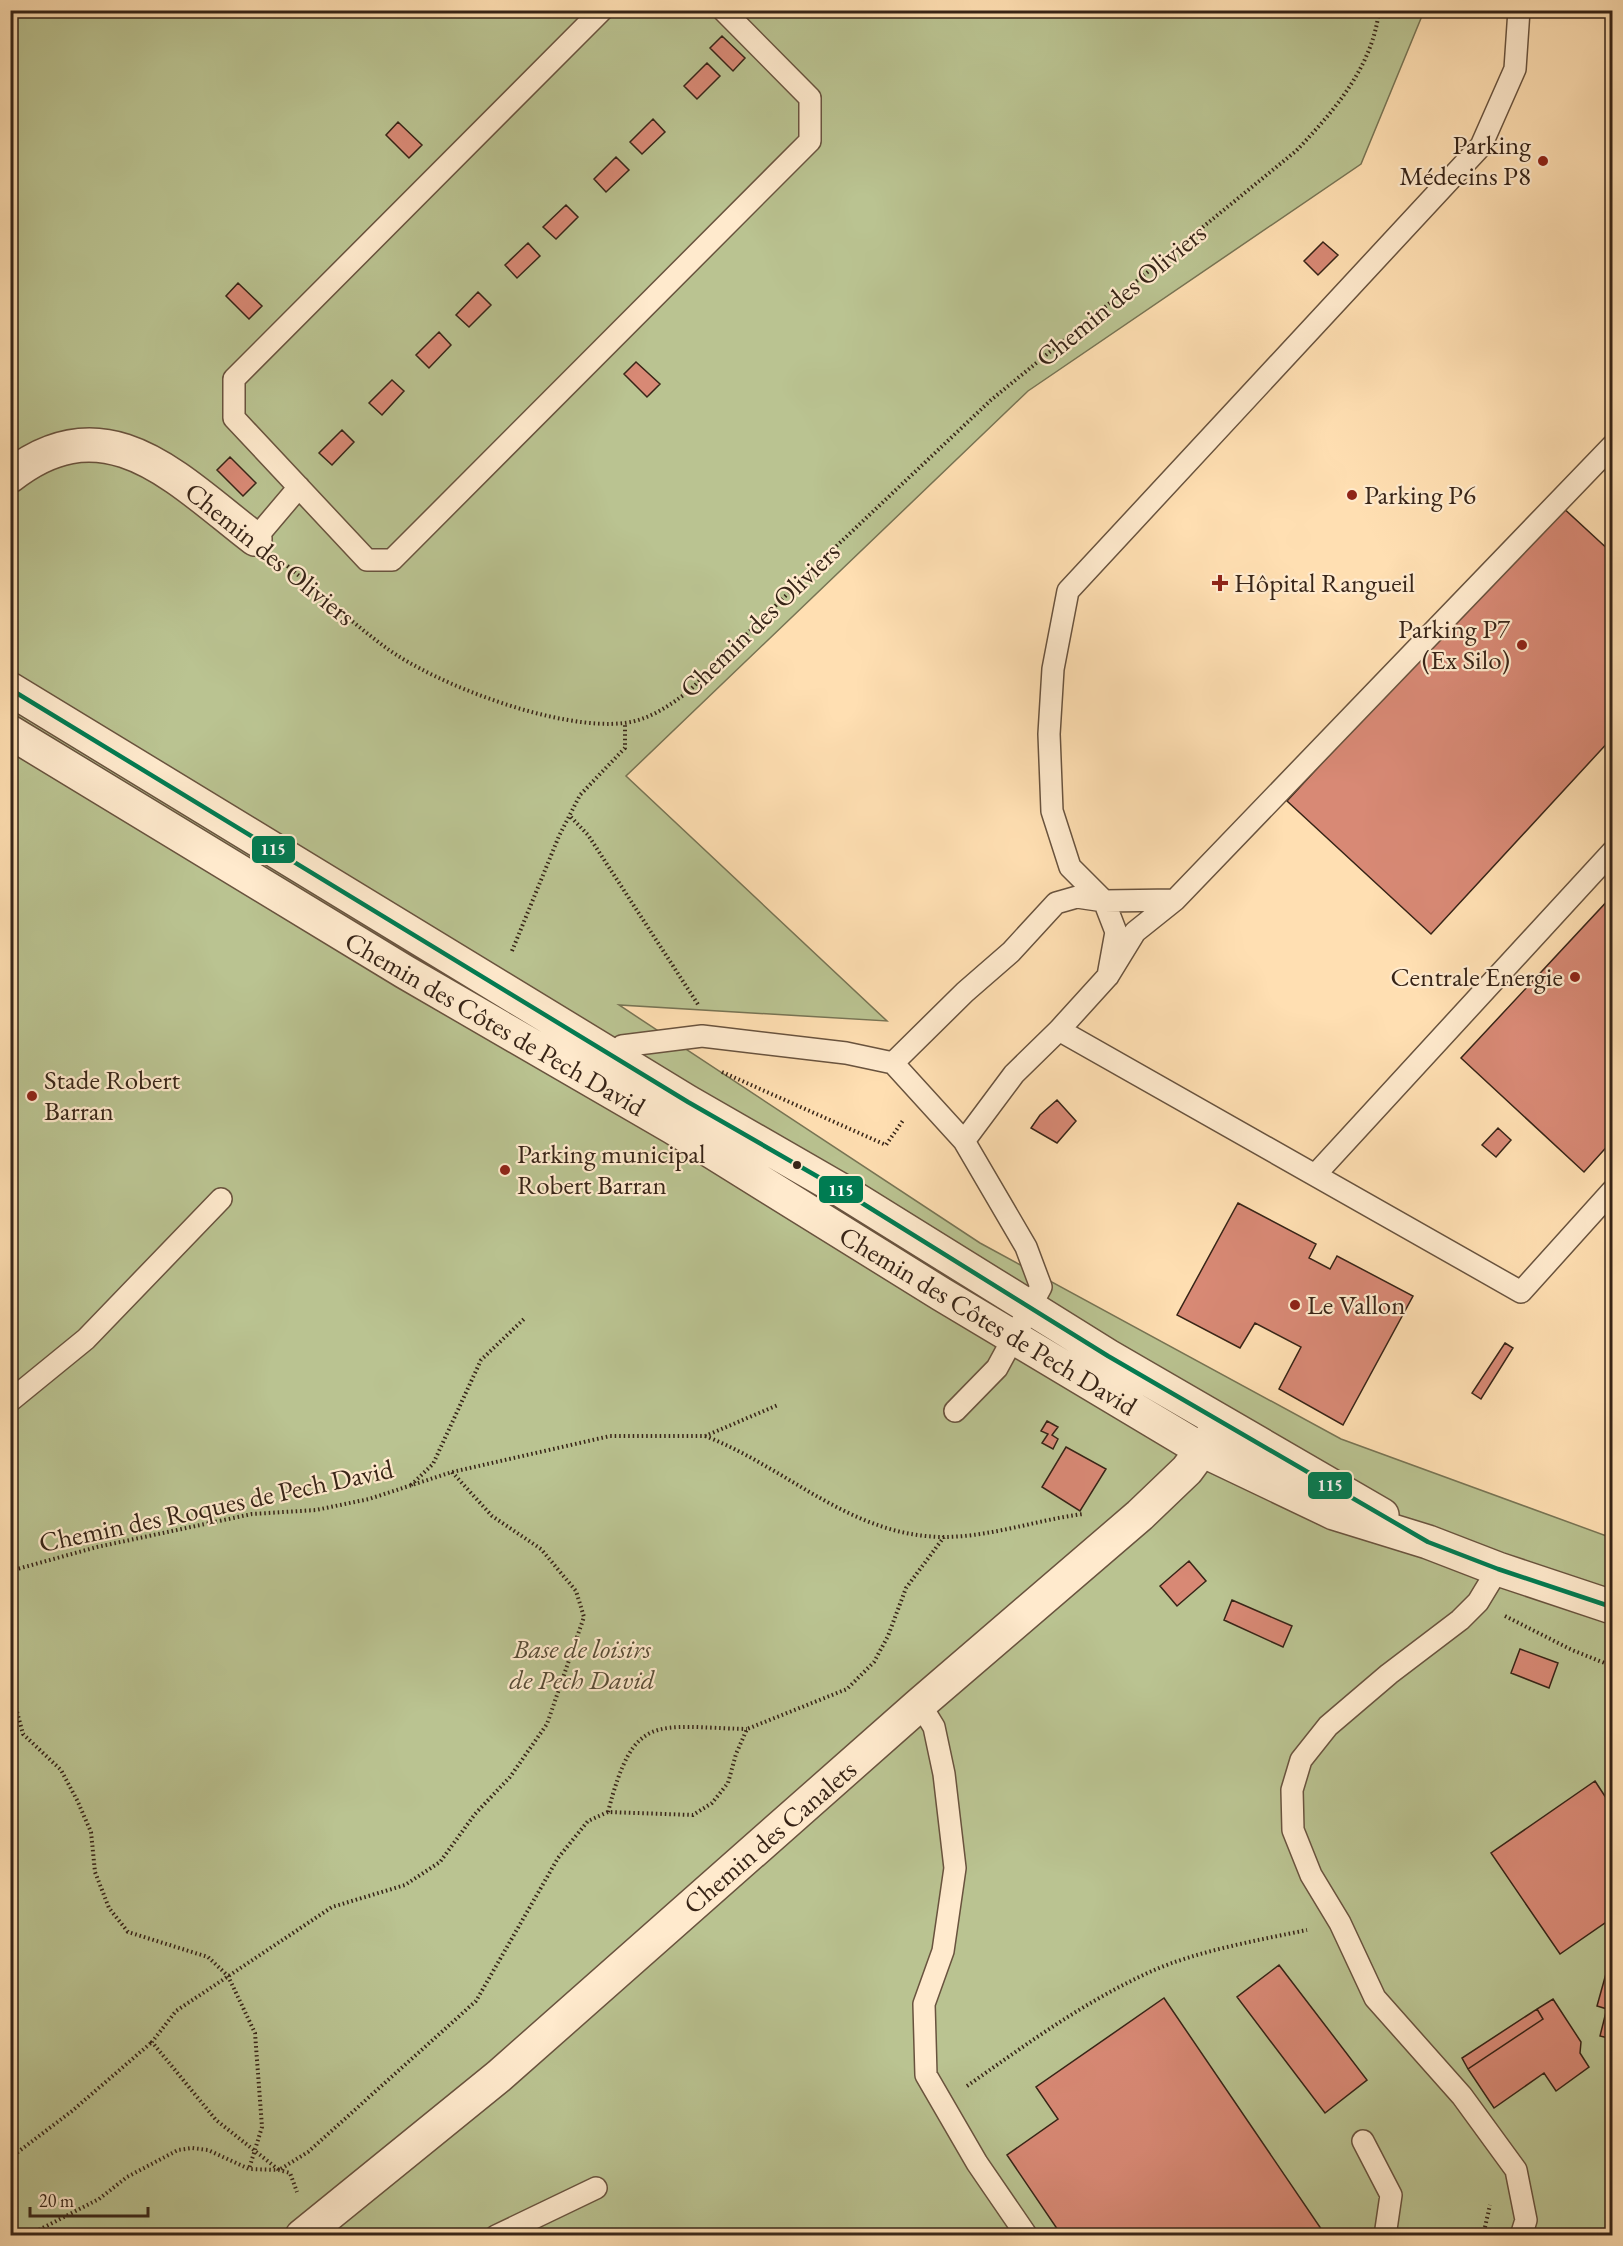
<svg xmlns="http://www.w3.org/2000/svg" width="1623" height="2246" font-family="'EB Garamond',serif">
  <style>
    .green { fill: #bac391; stroke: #787454; stroke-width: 1.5 }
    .building { fill: #d88975; stroke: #372417; stroke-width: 1.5 }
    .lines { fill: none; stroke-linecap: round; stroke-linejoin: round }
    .lane-casing { stroke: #69533e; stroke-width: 24 }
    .street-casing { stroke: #69533e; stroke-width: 36 }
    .path { stroke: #372417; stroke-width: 4; stroke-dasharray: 1.5 3; stroke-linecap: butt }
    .lane { stroke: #ffeacd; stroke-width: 21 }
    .street { stroke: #ffeacd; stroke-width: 33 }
    .bus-1-casing { stroke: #ffeacd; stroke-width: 9 }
    .bus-1 { stroke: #007c52; stroke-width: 4.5 }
    .poi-dot { fill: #8f2418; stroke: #ffeacd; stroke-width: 2 }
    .bus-dot { fill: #372417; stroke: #ffeacd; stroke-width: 2 }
    .labels { text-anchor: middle; stroke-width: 4.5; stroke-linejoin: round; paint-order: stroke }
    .poi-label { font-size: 27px; fill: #372417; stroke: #ffeacd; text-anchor: start }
    .street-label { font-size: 27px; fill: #372417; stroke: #ffeacd }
    .park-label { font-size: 27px; font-style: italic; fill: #584c36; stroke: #ffeacd }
    .line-badge { stroke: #ffeacd; stroke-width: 2 }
    .badge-label { font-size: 16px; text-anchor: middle; font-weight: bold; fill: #fff }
  </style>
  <rect width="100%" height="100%" fill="#ffdfb2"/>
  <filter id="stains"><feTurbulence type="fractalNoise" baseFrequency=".00333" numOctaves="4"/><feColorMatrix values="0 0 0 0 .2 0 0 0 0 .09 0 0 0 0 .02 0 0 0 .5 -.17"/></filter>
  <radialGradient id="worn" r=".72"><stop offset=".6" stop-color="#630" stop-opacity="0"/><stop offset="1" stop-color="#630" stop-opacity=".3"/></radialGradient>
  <path class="green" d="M 11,11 L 1424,11 L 1361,164 L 1028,391 L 626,776 L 887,1021 L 619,1005 L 980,1243 L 1341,1439 L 1612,1538 L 1612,2235 L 11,2236 Z"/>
  <path class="building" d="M 722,36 L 745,58 L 733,71 L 710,48 Z
    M 707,63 L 720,76 L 697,99 L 684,86 Z
    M 653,119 L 665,132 L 642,154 L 630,142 Z
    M 398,122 L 422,145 L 409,158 L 386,135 Z
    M 616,157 L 629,170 L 606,192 L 594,179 Z
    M 566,205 L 578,217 L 556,239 L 543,227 Z
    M 1323,242 L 1338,255 L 1318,275 L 1304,261 Z
    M 528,243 L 540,256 L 517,278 L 505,265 Z
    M 238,283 L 262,306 L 249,319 L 226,296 Z
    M 478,292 L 491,305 L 469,327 L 456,315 Z
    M 439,332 L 451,345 L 429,368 L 416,355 Z
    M 636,362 L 660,384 L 647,397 L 624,374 Z
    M 392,380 L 404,391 L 382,415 L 369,403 Z
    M 342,430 L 354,442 L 332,465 L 319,453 Z
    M 230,457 L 256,483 L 243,496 L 217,470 Z
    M 1560,505 L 1612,553 L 1612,738 L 1431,934 L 1287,801 Z
    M 1612,896 L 1612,1141 L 1584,1172 L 1461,1058 Z
    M 1057,1100 L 1076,1121 L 1057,1143 L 1031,1128 L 1040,1115 Z
    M 1498,1128 L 1511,1140 L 1496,1157 L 1482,1145 Z
    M 1238,1203 L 1316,1244 L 1309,1258 L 1330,1269 L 1337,1256 L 1413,1296 L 1343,1425 L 1279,1389 L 1301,1347 L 1255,1323 L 1240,1348 L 1177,1315 Z
    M 1505,1343 L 1513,1348 L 1481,1399 L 1472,1393 Z
    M 1047,1421 L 1058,1427 L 1052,1435 L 1058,1439 L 1053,1449 L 1042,1443 L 1048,1434 L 1041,1431 Z
    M 1066,1447 L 1106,1469 L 1080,1511 L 1042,1487 Z
    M 1189,1561 L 1206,1581 L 1177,1606 L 1160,1586 Z
    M 1232,1600 L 1292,1626 L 1283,1647 L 1224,1620 Z
    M 1520,1649 L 1558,1663 L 1549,1688 L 1511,1673 Z
    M 1595,1781 L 1612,1807 L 1612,1918 L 1560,1954 L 1491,1853 Z
    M 1612,1952 L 1612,1988 L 1607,2009 L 1597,2006 Z
    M 1279,1965 L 1367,2080 L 1325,2113 L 1237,1997 Z
    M 1612,1988 L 1612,2039 L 1600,2036 Z
    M 1164,1998 L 1326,2236 L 1062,2236 L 1007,2155 L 1058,2119 L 1036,2087 Z
    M 1553,1999 L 1581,2042 L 1580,2053 L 1589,2067 L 1556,2091 L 1544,2073 L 1494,2108 L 1468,2069 L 1543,2019 L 1537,2009 Z
    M 1537,2009 L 1543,2019 L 1468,2069 L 1462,2058 Z"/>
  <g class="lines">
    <defs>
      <path id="lane" d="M 602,10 L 234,379 L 234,418 L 367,560 L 392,560 L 810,141 L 810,98 L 723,10
        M 255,539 L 299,487
        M 1108,976 L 1116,932 L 1104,901 L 1070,867 L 1052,811 L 1049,734 L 1053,669 L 1068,591 L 1481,146 L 1515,69 L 1519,10
        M 1059,1030 L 1521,1292 L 1612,1191
        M 893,1063 L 965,992 L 1011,952 L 1056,903 L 1077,897 L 1104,901 L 1175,900
        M 607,1065 L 622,1046 L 702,1036 L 846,1053 L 893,1063 L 964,1141 L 1026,1247 L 1041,1287 L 997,1368 L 955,1411
        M 964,1141 L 1014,1074 L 1059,1030 L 1108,976 L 1135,932 L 1175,900 L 1612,446
        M 1315,1175 L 1612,852
        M 10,1401 L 86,1339 L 221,1199
        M 1498,1569 L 1478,1602 L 1460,1620 L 1389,1674 L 1328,1726 L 1301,1760 L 1292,1790 L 1293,1830 L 1311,1875 L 1340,1923 L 1375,1998 L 1462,2096 L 1516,2170 L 1526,2220 L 1521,2236
        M 920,1704 L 934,1727 L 944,1774 L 955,1868 L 943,1951 L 924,2004 L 926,2075 L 977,2163 L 1027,2236
        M 1363,2141 L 1391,2195 L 1385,2236
        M 496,2236 L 596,2188"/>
      <path id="street" d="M 10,476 C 107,400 178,480 255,539
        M 10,689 L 688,1102 L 841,1190 L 1108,1356 L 1382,1515
        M 10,732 L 405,972 L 674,1128 L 941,1294 L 1202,1450 L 1334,1513 L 1428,1542 L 1498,1569 L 1612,1607
        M 302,2236 L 499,2076 L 920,1704 L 1140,1515 L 1187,1470 L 1215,1432"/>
    </defs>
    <use href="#lane" class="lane-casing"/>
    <use href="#street" class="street-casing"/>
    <path class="path" d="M 284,563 C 317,591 350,621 385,647 C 436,685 560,731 624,723 C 649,720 669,706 689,691 L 827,555 L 991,400 L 1296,151 C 1333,112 1373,67 1379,10
      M 571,817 L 588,835 L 699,1006
      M 512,951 L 559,836 L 580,795 L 625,748 L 625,723
      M 722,1072 L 886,1145 L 904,1119
      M 705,1436 C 788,1468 850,1536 943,1537 C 991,1537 1036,1520 1083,1514
      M 452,1472 L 492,1516 L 541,1549 L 576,1591 L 584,1617 L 547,1724 L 510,1777 L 475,1814 L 440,1862 L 405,1885 L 332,1907 L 176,2011 L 152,2042 L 216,2120 L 279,2170 L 308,2152 L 476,2001 L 558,1858 L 588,1821 L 608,1812 L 693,1815 L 712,1803 L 728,1783 L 736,1754 L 747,1729 L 847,1689 L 874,1662 L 888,1636 L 906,1588 L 944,1537
      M 411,1485 L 433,1464 L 481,1360 L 524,1319
      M 10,1571 L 97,1547 L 252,1514 L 316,1510 L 369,1499 L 452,1472 L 610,1436 L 705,1436 L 778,1405
      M 1505,1616 L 1572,1650 L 1612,1666
      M 10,1686 L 23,1734 L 61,1770 L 77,1800 L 91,1832 L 95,1872 L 109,1908 L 128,1932 L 208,1957 L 228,1976 L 255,2033 L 262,2127 L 249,2169
      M 608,1812 C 634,1711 655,1727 747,1729
      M 967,2086 C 1027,2044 1085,2001 1152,1971 C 1197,1951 1259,1940 1307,1930
      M 10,2158 L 72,2111 L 152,2042
      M 27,2236 L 99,2199 L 127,2177 L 178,2150 L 192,2148 L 208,2150 L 249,2169 L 279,2170 L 290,2173 L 297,2192
      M 1483,2236 L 1490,2205"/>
    <use href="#lane" class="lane"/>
    <use href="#street" class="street"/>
    <defs>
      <path id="bus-1" d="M 10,689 L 688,1102 L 841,1190 L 1108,1356 L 1428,1542 L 1498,1569 L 1612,1607"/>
    </defs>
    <use href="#bus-1" class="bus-1-casing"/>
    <use href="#bus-1" class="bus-1"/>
  </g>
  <g class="poi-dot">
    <circle cx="1543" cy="161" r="6"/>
    <circle cx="1352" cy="495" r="6"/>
    <path d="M1217 574h6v6h6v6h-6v6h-6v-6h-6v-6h6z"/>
    <circle cx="1522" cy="645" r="6"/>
    <circle cx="1575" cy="977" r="6"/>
    <circle cx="32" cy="1096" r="6"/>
    <circle cx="505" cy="1170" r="6"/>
    <circle cx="1295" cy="1305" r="6"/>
  </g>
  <circle class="bus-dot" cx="797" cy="1165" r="5"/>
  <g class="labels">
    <g class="poi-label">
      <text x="1531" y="154" text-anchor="end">Parking<tspan x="1531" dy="31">Médecins P8</tspan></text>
      <text x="1364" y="504">Parking P6</text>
      <text x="1234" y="592">Hôpital Rangueil</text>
      <text x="1510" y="638" text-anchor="end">Parking P7<tspan x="1510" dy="31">(Ex Silo)</tspan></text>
      <text x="1563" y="986" text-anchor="end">Centrale Energie</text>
      <text x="44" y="1089">Stade Robert<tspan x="44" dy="31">Barran</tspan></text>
      <text x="517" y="1163">Parking municipal<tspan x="517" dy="31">Robert Barran</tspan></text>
      <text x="1307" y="1314">Le Vallon</text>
    </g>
    <g class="street-label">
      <text transform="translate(1121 295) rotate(-39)" y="9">Chemin des Oliviers</text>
      <text transform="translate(270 554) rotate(39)" y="9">Chemin des Oliviers</text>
      <text transform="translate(760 620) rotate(-44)" y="9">Chemin des Oliviers</text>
      <text transform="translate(495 1024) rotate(30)" y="9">Chemin des Côtes de Pech David</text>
      <text transform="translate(988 1321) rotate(31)" y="9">Chemin des Côtes de Pech David</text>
      <text transform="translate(216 1506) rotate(-12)" y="9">Chemin des Roques de Pech David</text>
      <text transform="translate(770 1837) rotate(-41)" y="9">Chemin des Canalets</text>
    </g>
    <g class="park-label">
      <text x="582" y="1658">Base de loisirs<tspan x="582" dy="31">de Pech David</tspan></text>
    </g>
  </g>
  <g class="line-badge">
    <rect x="251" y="835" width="45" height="29" rx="6" fill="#007c52"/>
    <rect x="818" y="1175" width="46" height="29" rx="6" fill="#007c52"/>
    <rect x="1307" y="1471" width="46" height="29" rx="6" fill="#007c52"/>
  </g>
  <g class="badge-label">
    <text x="273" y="855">115</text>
    <text x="841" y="1196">115</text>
    <text x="1330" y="1491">115</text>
  </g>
  <rect width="1623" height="2246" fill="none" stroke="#ffdfb2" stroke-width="36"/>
  <rect x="12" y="12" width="1599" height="2222" fill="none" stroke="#372417" stroke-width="3"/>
  <rect x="18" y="18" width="1587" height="2210" fill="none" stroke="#372417" stroke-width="1.5"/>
  <path d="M30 2207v9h118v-9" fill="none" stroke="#372417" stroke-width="3"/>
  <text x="39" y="2207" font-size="18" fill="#372417" stroke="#ffeacd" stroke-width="4.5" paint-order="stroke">20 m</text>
  <rect width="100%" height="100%" filter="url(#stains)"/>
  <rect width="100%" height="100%" fill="url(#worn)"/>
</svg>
